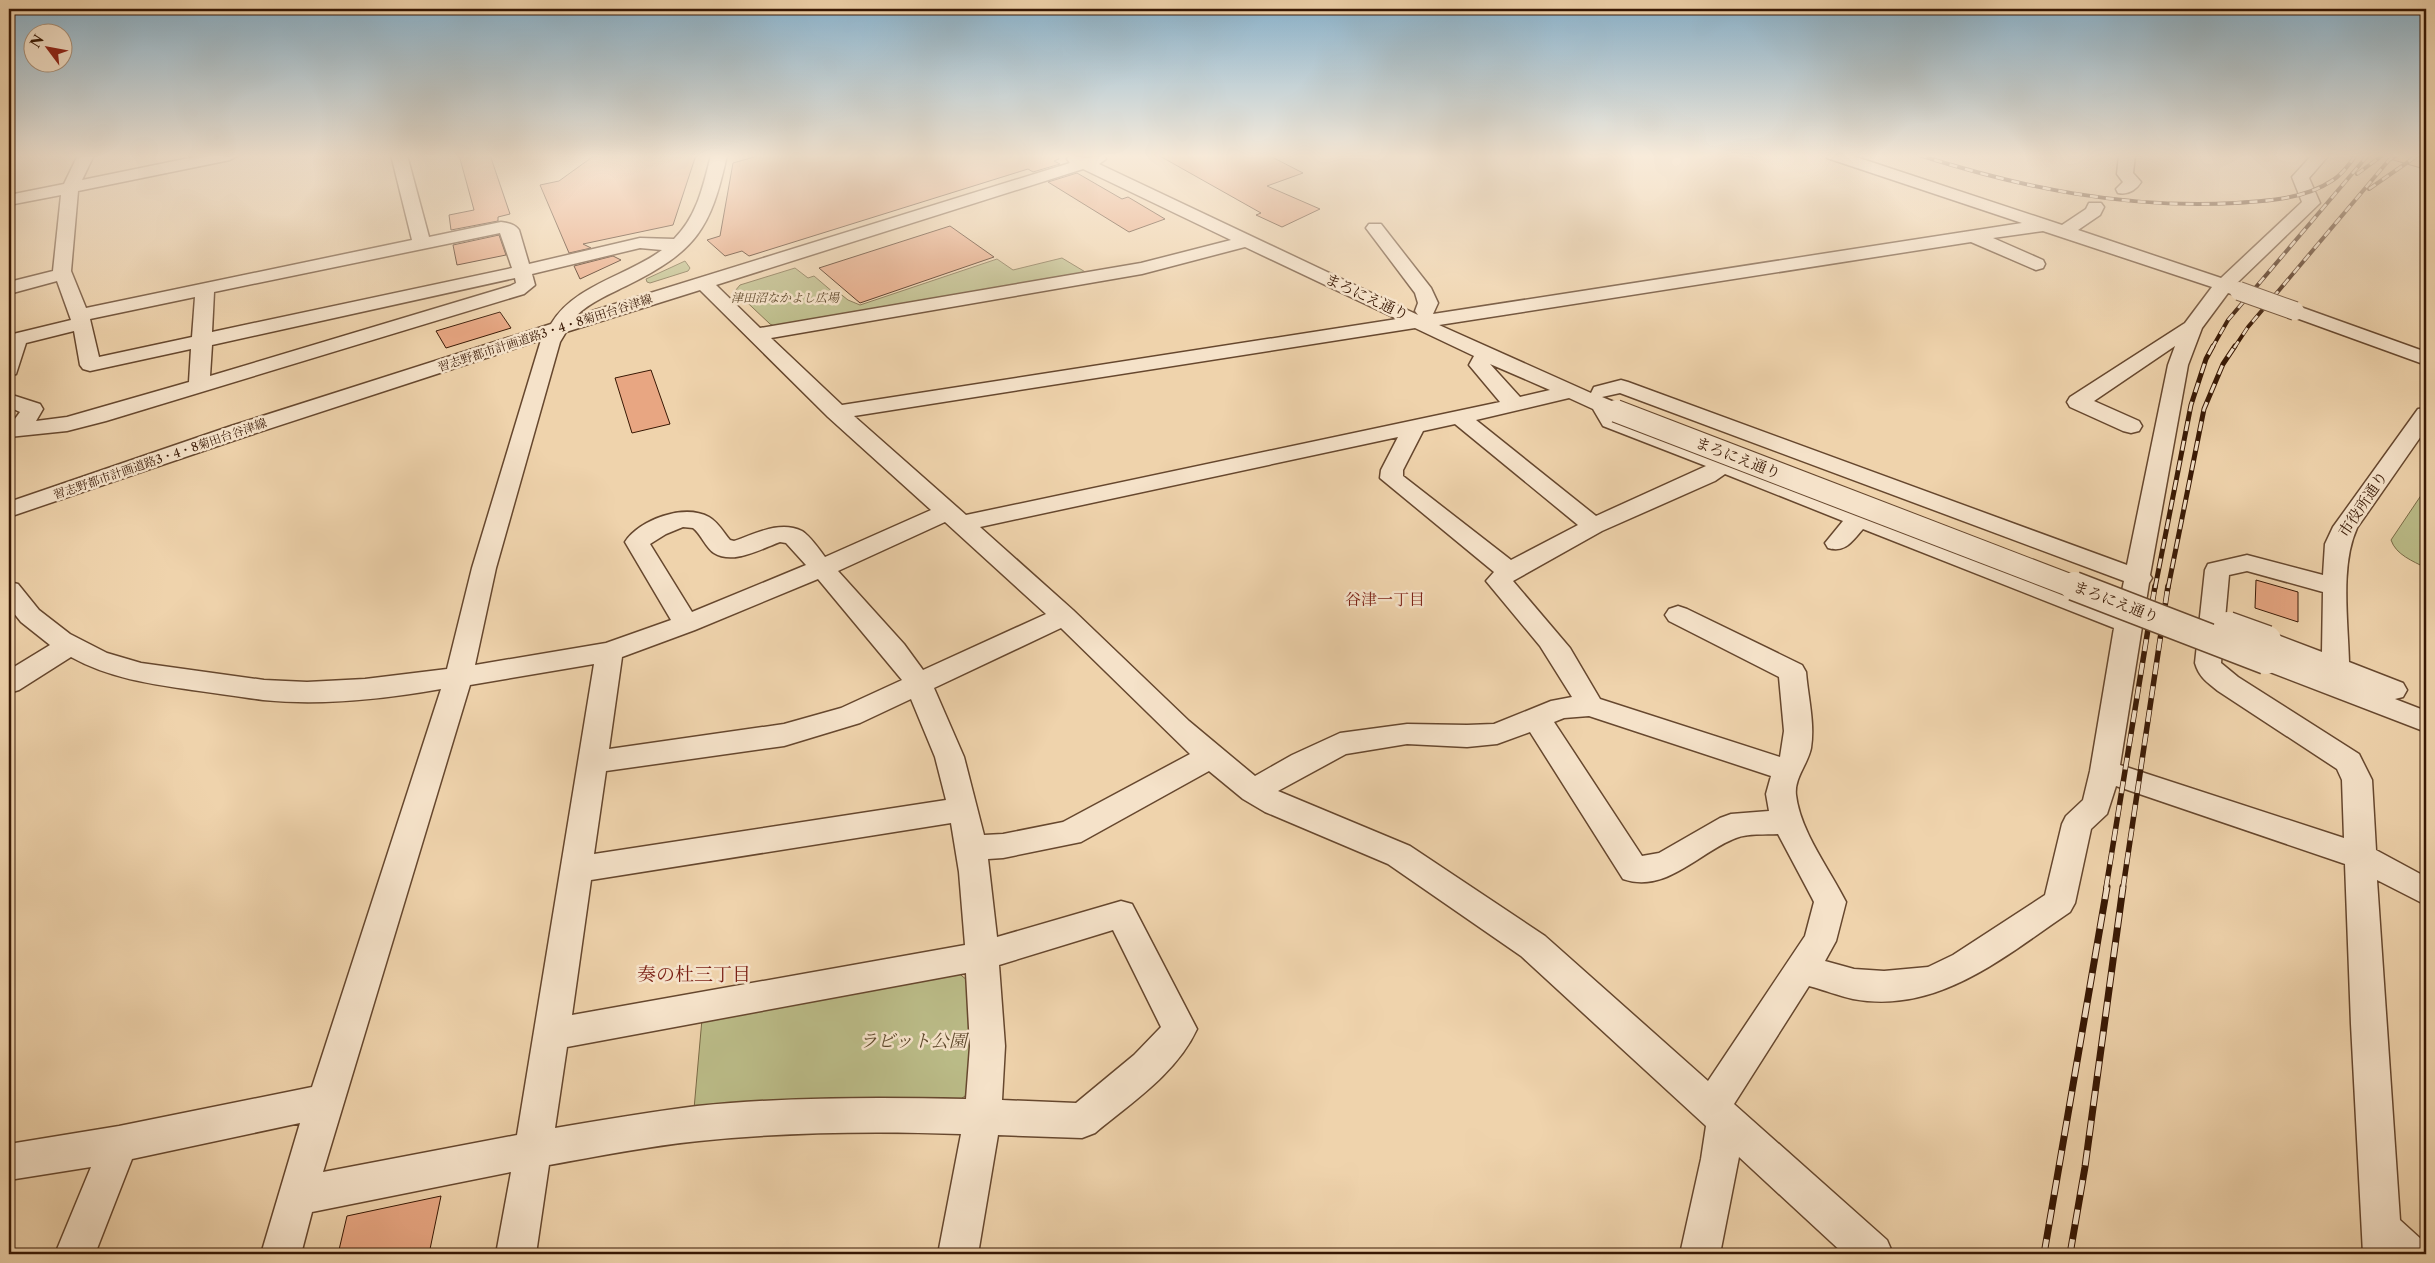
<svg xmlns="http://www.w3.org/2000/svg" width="2435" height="1263" font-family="'Libre Caslon Text','Noto Serif JP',serif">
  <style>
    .green { fill: #bbbc88; stroke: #7a6a46 }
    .building { fill: #e8a682; stroke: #381804 }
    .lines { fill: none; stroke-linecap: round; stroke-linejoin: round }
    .minor-casing { stroke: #66472e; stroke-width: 3 }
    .major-casing { stroke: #381804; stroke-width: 2 }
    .minor { fill: #f5e2c9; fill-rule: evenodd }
    .major { fill: #e8ba76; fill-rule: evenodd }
    .rail-far3-casing { stroke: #381804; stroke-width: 4 }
    .rail-far2-casing { stroke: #381804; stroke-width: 5 }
    .rail-far1-casing { stroke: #381804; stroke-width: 5.5 }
    .rail-casing { stroke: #381804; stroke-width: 7 }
    .rail-far3 { stroke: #f5e2c9; stroke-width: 2.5; stroke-dasharray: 8; stroke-linecap: butt }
    .rail-far2 { stroke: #f5e2c9; stroke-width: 3; stroke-dasharray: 10; stroke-linecap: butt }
    .rail-far1 { stroke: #f5e2c9; stroke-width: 4; stroke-dasharray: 12; stroke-linecap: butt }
    .rail { stroke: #f5e2c9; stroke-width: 5; stroke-dasharray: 15; stroke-linecap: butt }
    .minor-bridge-far2-casing { stroke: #66472e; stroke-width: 20; stroke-linecap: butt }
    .minor-bridge-far1-casing { stroke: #66472e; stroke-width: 24; stroke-linecap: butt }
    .minor-bridge-casing { stroke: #66472e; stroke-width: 31; stroke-linecap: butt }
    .minor-bridge-far2 { stroke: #f5e2c9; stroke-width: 18 }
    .minor-bridge-far1 { stroke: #f5e2c9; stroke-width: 22 }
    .minor-bridge { stroke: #f5e2c9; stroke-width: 28 }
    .labels { text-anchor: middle; stroke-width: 5; stroke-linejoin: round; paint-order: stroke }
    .far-park-label { font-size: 12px; font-style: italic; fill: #5f492c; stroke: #f5e2c9 }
    .far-street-label { font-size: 12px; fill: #381804; stroke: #f5e2c9 }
    .street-label { font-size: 15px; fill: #381804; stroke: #f5e2c9 }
    .neighbourhood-label { font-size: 16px; fill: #7a1f14; stroke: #f5e2c9 }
    .near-park-label { font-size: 18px; font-style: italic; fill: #5f492c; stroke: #f5e2c9 }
    .near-neighbourhood-label { font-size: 19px; fill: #7a1f14; stroke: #f5e2c9 }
  </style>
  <rect width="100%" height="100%" fill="#efd3ac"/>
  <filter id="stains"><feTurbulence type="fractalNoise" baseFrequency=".004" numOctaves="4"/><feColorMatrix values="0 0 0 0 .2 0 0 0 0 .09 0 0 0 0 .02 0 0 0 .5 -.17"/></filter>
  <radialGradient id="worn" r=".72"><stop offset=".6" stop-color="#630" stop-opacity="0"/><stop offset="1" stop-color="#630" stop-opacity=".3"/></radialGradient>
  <path class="green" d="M 1062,258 L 1087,273 L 774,326 L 770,324 L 735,291 L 740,285 L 795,268 L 808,278 L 814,276 L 834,293 L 838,292 L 848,300 L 860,305 L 997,259 L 1013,270 Z
    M 685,261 L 690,268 L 688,271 L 650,283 L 647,282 L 646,279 Z
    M 2426,488 L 2426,568 C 2413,561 2396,555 2391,540 Z
    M 956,971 L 973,985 L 979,1086 L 958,1101 L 694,1109 L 702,1019 Z"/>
  <path class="building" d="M 459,155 L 490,155 L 510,214 L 498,217 L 498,221 L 451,230 L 449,215 L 474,210 Z
    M 595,155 L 696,155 L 673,225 L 583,244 L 591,248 L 569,253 L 540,185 L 559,181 Z
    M 761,155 L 1058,155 L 1059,159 L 1054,161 L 1060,164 L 1033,172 L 1028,169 L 749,256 L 742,251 L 725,256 L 707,240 L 720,236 L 733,163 Z
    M 1158,155 L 1268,155 L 1303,173 L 1267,186 L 1320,209 L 1282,227 L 1256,215 L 1261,213 Z
    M 1077,173 L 1122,199 L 1128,197 L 1165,219 L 1129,232 L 1048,182 Z
    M 950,226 L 994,257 L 860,303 L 819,268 Z
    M 499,235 L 506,255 L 457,265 L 453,245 Z
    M 613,256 L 621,260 L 580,279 L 574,266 Z
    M 500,312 L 511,328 L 446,348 L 436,331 Z
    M 651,370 L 670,424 L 632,433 L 615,378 Z
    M 2256,580 L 2298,592 L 2298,622 L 2255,608 Z
    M 441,1196 L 429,1254 L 338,1254 L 347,1216 Z"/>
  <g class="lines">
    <defs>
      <path id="minor" d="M 78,155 L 94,155 L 82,180 L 204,155 L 238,155 L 230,160 L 78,191 L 71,271 L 86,308 L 412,240 L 391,155 L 407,155 L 429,237 L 501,222 C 508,223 515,224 519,230 L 529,264 L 640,238 L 674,239 C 697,216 703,187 711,155 L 727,155 C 711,229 696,251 628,285 C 610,294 590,302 576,316 L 1070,163 L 1067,159 L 1070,155 L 1085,158 L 1104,156 L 1106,159 L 1099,164 L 1418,315 L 1415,311 L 1418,303 L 1415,293 L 1366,228 L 1369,224 L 1381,224 L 1431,288 L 1438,303 L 1433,314 L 2022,223 L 1827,158 L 1825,155 L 1850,155 L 2062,225 L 2086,209 L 2089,203 L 2101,203 L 2104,207 L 2100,215 L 2078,230 L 2221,278 L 2302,202 L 2292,177 L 2312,155 L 2329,155 L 2309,178 L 2320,203 L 2237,283 L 2246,286 L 2249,290 L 2246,294 L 2239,296 L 2228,293 L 2202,328 L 2188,365 L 2150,575 L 2152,578 L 2149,583 L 2120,765 L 2344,838 L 2342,780 L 2337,769 L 2218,691 C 2207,682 2199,677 2195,663 L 2205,570 L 2208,564 L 2247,555 L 2323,575 L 2325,544 L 2333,527 L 2418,409 L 2426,408 L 2426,429 L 2357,528 C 2340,565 2348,621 2349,662 L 2403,683 L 2407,690 L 2403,697 L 2395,699 L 2426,711 L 2426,732 L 2257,667 L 2253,660 L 2257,653 L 2266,651 L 2274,653 L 2258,646 L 2254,640 L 2258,634 L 2267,631 L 2322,652 L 2323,592 L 2247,571 L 2229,575 L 2221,663 L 2238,677 L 2359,754 L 2372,780 L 2376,850 L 2426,877 L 2426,905 L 2377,880 L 2400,1220 L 2422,1240 L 2426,1254 L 2363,1254 L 2351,1024 L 2345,864 L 2116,786 L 2107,814 L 2091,829 L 2075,903 L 2070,912 C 2005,956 1938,1015 1853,999 C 1839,996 1824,990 1809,986 L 1734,1104 L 1887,1240 L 1893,1254 L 1844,1254 L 1739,1157 L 1720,1254 L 1680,1254 L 1701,1159 L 1706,1126 L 1521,956 L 1388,864 L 1265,812 L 1243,799 L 1209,771 L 1081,842 L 1003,858 L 988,859 L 997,937 L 1121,901 L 1132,904 L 1197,1029 C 1177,1073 1131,1103 1095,1133 L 1082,1138 L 998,1135 L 978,1254 L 938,1254 L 961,1134 C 874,1131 786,1132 699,1141 C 649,1146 599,1156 549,1165 L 536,1254 L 496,1254 L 511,1172 L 312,1212 L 301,1254 L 261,1254 L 300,1123 L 132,1159 L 95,1254 L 55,1254 L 91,1167 L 9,1180 L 9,1144 L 119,1126 L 312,1087 L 441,689 C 384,699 322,706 263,700 C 239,697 215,693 192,690 C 150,684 109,678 71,657 L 19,690 L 9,693 L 9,670 L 50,645 L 21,622 L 9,607 L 9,582 L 18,584 L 39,610 L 70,634 L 107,653 L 141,663 L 264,680 L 307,682 L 365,679 L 447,669 L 472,568 L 541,340 L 247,436 L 9,517 L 9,502 L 231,426 L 551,324 C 574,285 627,276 662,250 L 640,248 L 532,274 L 535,285 L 524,294 L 106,421 L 67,431 L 9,437 L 9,423 L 12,423 L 20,412 L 9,407 L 9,394 L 40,404 L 43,409 L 36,421 L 67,417 L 189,382 L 191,349 L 90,371 L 83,369 L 80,365 L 74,331 L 26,343 L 16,374 L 9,376 L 9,335 L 71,320 L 57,281 L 9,294 L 9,282 L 53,271 L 61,195 L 9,205 L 9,195 L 64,184 ZM 1083,169 L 1231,240 L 1141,263 L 760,328 L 716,285 ZM 2043,231 L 2212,287 L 2185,323 L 2070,397 L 2067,402 L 2070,407 L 2123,431 L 2131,433 L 2139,431 L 2142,426 L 2139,421 L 2094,401 L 2175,346 L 2168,365 L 2127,565 L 1628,382 L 1621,380 L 1594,387 L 1591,393 L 1439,325 L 1971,242 L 2036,270 L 2043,268 L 2045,264 L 2043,260 L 1993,238 ZM 500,233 L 512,268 L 212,332 L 214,292 ZM 1245,247 L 1397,319 L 842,405 L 771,338 L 1142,274 ZM 515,278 L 516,283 L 510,286 L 210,376 L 212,345 ZM 700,290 L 828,417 L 931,510 L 825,557 C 819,549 810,536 802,531 C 780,520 755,534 734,541 L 730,540 C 724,533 718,522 709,517 C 684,503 639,520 625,542 L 671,620 L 606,643 L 475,665 L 496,568 L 560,342 L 566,332 ZM 195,297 L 192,337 L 99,357 L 90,319 ZM 1415,328 L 1474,356 L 1469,365 L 1500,402 L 966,515 L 854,416 ZM 1490,364 L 1550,390 L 1520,397 ZM 1620,393 L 2124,581 L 2118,610 L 1619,417 L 1627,411 L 1624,406 L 1602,397 ZM 1569,398 L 1593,409 L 1603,426 L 1706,466 L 1596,516 L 1476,420 ZM 1455,424 L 1578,525 L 1511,560 L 1403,476 L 1403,470 L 1423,431 ZM 1398,437 L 1381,470 L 1380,478 L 1494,572 L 1486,581 L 1540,646 L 1572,697 L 1551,701 L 1494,724 L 1467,725 L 1407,724 L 1340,733 L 1292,755 L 1255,776 L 1189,721 L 1073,610 L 980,527 ZM 1725,474 L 1843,521 L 1825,543 L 1828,548 C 1846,553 1852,541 1863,529 L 2114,628 L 2090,771 L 2083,800 L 2066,816 L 2062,824 L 2045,895 L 1953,955 L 1928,967 L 1884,971 L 1854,969 L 1825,961 L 1836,941 L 1846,902 C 1830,870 1800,831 1796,795 C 1794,778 1808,764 1811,748 C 1815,723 1808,697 1806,672 L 1802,665 L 1687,609 L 1678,606 L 1669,609 L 1665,615 L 1669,621 L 1779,677 L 1784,731 L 1780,757 L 1600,699 L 1570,648 L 1513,581 L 1602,531 L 1715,481 ZM 945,522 L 1046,614 L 923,670 L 904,644 L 838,571 ZM 683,527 L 693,528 C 701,534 706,548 714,553 C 733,565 761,549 780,542 L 786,543 L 806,565 L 692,612 L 650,544 L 666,534 ZM 818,579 L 902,680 L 841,708 L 784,724 L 609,749 L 622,657 L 695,630 ZM 1061,628 L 1190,754 L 1063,822 L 1003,834 L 984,835 L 964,757 L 934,688 ZM 594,664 L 517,1135 L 323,1172 L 470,685 ZM 911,699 L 935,757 L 946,800 L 594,854 L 606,771 L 784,746 L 860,723 ZM 1589,716 L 1771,776 L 1766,794 L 1769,811 L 1731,814 L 1720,818 L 1659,853 L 1642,856 L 1554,722 L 1564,718 ZM 1530,732 L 1623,879 C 1666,894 1699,852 1736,838 C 1748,833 1766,835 1778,834 L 1812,898 L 1814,902 L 1805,936 L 1708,1081 L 1545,936 L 1410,846 L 1278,791 L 1346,754 L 1407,744 L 1467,747 L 1497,744 ZM 951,823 L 959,872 L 965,945 L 572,1015 L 591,880 ZM 1113,930 L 1161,1027 L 1134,1055 L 1076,1103 L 1002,1100 L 1005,1046 L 999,965 ZM 966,973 L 970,1046 L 966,1099 C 876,1097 786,1097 697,1106 C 650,1112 602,1120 555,1128 L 567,1047 Z
        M 2119,155 L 2135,155 L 2133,173 L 2141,182 C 2136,190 2128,195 2118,193 L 2116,189 L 2123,182 L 2117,174 Z
        M 2295,305 L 2426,352 L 2426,365 L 2288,315 L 2285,311 L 2288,307 Z"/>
      <path id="major" d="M 2390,155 L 2416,155 L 2426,159 L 2426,169 L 2392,159 Z"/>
    </defs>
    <use href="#minor" class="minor-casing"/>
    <use href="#major" class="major-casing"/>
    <use href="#minor" class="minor"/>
    <use href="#major" class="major"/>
    <defs>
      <path id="rail-far3" d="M 1919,155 C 2022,188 2126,209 2235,203 C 2268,201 2305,199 2333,180 C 2343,174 2349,164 2356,155
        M 2357,174 L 2383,155
        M 2369,189 L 2418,155
        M 2212,348 L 2228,320 L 2368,155
        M 2234,348 L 2248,327 L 2389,160 L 2397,155"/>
      <path id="rail-far2" d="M 2155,588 L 2191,405 L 2206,359 L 2213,346
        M 2168,588 L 2204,409 L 2223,364 L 2235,346"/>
      <path id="rail-far1" d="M 2106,888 L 2155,586
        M 2123,888 L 2168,586"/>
      <path id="rail" d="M 2044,1254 L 2107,887
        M 2070,1254 L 2085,1167 L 2123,887"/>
    </defs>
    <use href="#rail-far3" class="rail-far3-casing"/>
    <use href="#rail-far2" class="rail-far2-casing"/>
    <use href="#rail-far1" class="rail-far1-casing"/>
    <use href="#rail" class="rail-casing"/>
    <use href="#rail-far3" class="rail-far3"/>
    <use href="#rail-far2" class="rail-far2"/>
    <use href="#rail-far1" class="rail-far1"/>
    <use href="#rail" class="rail"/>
    <defs>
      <path id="minor-bridge-far2" d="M 2239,291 L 2295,311"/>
      <path id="minor-bridge-far1" d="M 1616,411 L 2077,588"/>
      <path id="minor-bridge" d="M 2074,586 L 2266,660
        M 2228,626 L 2267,640"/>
    </defs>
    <use href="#minor-bridge-far2" class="minor-bridge-far2-casing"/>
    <use href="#minor-bridge-far1" class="minor-bridge-far1-casing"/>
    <use href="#minor-bridge" class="minor-bridge-casing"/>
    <use href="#minor-bridge-far2" class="minor-bridge-far2"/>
    <use href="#minor-bridge-far1" class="minor-bridge-far1"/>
    <use href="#minor-bridge" class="minor-bridge"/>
  </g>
  <linearGradient id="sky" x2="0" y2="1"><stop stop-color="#89b5d1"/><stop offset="0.47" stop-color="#f8ebda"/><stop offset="1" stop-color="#f8ebda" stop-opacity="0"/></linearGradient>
  <rect width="2435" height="332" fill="url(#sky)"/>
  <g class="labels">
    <g class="far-park-label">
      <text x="785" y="302">津田沼なかよし広場</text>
    </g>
    <g class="far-street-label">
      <text transform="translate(545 333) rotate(-18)" y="4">習志野都市計画道路3・4・8菊田台谷津線</text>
      <text transform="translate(160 459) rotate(-19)" y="4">習志野都市計画道路3・4・8菊田台谷津線</text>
    </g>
    <g class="street-label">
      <text transform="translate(1367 297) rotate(25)" y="5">まろにえ通り</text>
      <text transform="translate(1738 458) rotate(21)" y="5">まろにえ通り</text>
      <text transform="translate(2363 504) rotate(-56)" y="5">市役所通り</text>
      <text transform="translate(2116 602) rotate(21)" y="5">まろにえ通り</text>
    </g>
    <g class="neighbourhood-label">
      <text x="1385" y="605">谷津一丁目</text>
    </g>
    <g class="near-park-label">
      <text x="913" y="1047">ラビット公園</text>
    </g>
    <g class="near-neighbourhood-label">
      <text x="694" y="981">奏の杜三丁目</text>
    </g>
  </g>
  <rect width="2435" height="1263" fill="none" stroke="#efd3ac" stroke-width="30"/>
  <rect x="10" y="10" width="2415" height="1243" fill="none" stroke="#381804" stroke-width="2.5"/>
  <rect x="15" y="15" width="2405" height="1233" fill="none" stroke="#381804"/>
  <g transform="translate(48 48) rotate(302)"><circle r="24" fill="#f5e2c9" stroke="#a9917a"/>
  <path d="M0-4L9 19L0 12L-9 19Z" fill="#8f2418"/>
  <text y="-8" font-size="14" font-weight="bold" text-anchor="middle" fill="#381804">N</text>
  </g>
  <rect width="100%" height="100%" filter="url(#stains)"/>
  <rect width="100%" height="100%" fill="url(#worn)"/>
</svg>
